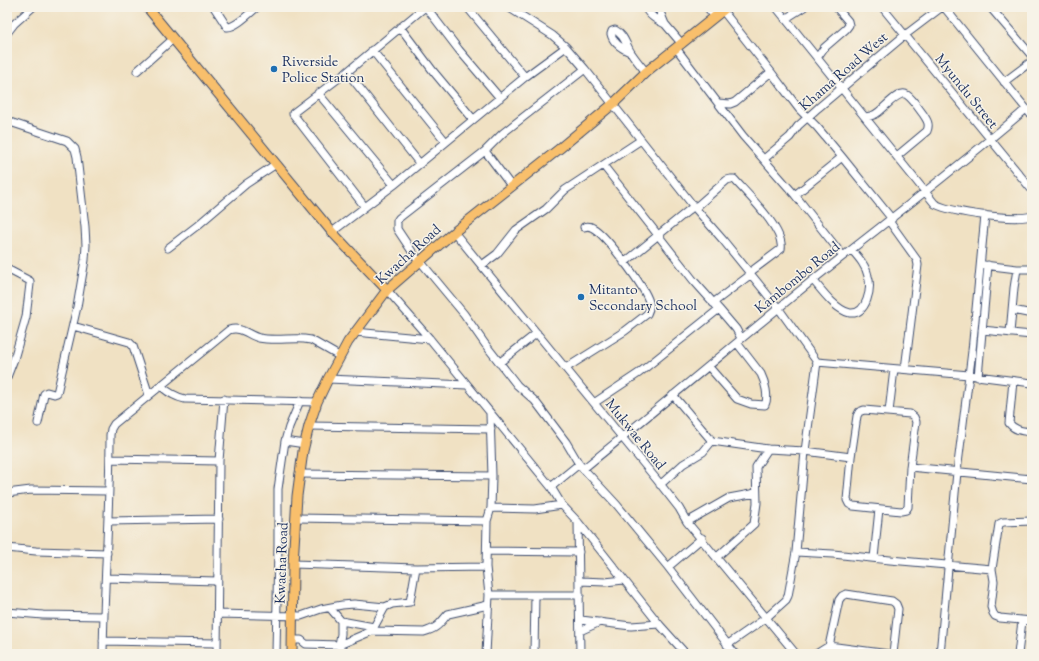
<svg xmlns="http://www.w3.org/2000/svg" width="1039" height="661" font-family="'Sorts Mill Goudy',serif">
  <style>
    .lines { fill: none; stroke-linecap: round; stroke-linejoin: round }
    .minor-casing { stroke: #3b4a6d; stroke-width: 9 }
    .major-casing { stroke: #3b4a6d; stroke-width: 11 }
    .minor { stroke: #fff; stroke-width: 7 }
    .major { stroke: #f8bf6c; stroke-width: 9 }
    .poi-dot { fill: #1f6fb2; stroke: #f7f3e8; stroke-width: 1.5 }
    .labels { text-anchor: middle; stroke-width: 3; stroke-linejoin: round; paint-order: stroke }
    .poi-label { font-size: 14px; fill: #1b2f5e; stroke: #f7f3e8; text-anchor: start }
    .street-label { font-size: 14px; fill: #1b2f5e; stroke: #f7f3e8 }
  </style>
  <rect width="100%" height="100%" fill="#f7f3e8"/>
  <filter id="ink" filterUnits="userSpaceOnUse"><feTurbulence type="fractalNoise" baseFrequency=".025" numOctaves="2"/><feDisplacementMap in="SourceGraphic" scale="8" xChannelSelector="R" yChannelSelector="G"/><feConvolveMatrix kernelMatrix="1 2 1 2 8 2 1 2 1" color-interpolation-filters="sRGB"/></filter>
  <filter id="wash" filterUnits="userSpaceOnUse"><feTurbulence type="fractalNoise" baseFrequency=".012" numOctaves="4" result="noise"/><feDisplacementMap in="SourceGraphic" scale="16" xChannelSelector="R" yChannelSelector="G"/><feGaussianBlur stdDeviation="0.9" result="paint"/><feColorMatrix in="noise" values="0 0 0 0 0 0 0 0 0 0 0 0 0 0 0 0 0 1.4 0 .05"/><feComposite in="paint" operator="in"/></filter>
  <g filter="url(#wash)">
    <rect width="100%" height="100%" fill="#f0e1c3"/>
  </g>
  <g filter="url(#ink)">
    <g class="lines">
      <defs>
        <path id="minor" d="M 214,7 L 227,27 C 235,28 250,13 257,7
          M 426,7 L 459,50 L 500,98
          M 467,7 L 525,77
          M 508,7 L 552,35 L 566,47 L 585,69 L 695,208 L 723,240 L 779,309 L 817,362 L 805,451 L 796,552 L 788,596 L 786,600 L 766,618 L 727,645
          M 645,7 C 649,16 657,20 665,24
          M 658,7 L 665,24 L 682,44
          M 707,7 L 715,17
          M 776,7 L 935,204 C 954,213 1012,221 1032,216
          M 882,7 L 1032,190
          M 944,7 L 1032,116
          M 990,7 L 1032,56
          M 723,11 L 771,72 L 799,109 L 817,127 L 842,157 L 892,219
          M 785,19 L 804,7
          M 400,27 L 433,71 L 473,119
          M 7,33 L 14,24 L 33,7
          M 676,48 L 743,136 L 795,195 L 843,256
          M 372,50 L 446,142
          M 630,52 C 623,49 613,43 611,34 L 612,31 L 615,30 C 625,35 626,46 632,54 C 636,60 641,66 646,72
          M 817,58 L 824,48 L 846,29 L 849,25 L 848,21 L 836,7
          M 137,71 L 173,39
          M 347,72 L 420,164
          M 1004,82 L 1032,61
          M 318,93 L 394,185
          M 718,103 L 730,104 L 735,102 L 771,72
          M 865,117 C 869,116 874,116 877,113 C 884,109 899,89 907,95 C 913,99 919,109 923,114 C 927,120 930,124 927,131 L 897,156
          M 7,121 L 67,141 L 75,149 L 77,157 L 85,227 L 86,245 L 85,260 L 77,307 L 57,393 L 54,394 L 47,392 L 44,394 L 38,423
          M 641,140 L 603,165 L 694,281 L 719,309
          M 485,151 L 512,187
          M 764,159 L 790,137 L 798,126 L 818,108 L 905,35 L 942,7
          M 795,195 L 842,157
          M 365,207 L 293,114 L 293,113 L 347,72 L 425,7
          M 695,208 L 727,180 L 731,179 L 734,179 C 747,194 785,230 781,249 L 749,273
          M 889,221 L 917,260 L 918,265 L 905,369
          M 332,232 L 394,185 L 525,77 L 566,47
          M 454,232 L 657,480 L 679,508 L 687,522 L 796,654
          M 168,248 L 198,225 L 246,184 L 276,164
          M 420,261 L 464,314 L 485,344 L 517,385 L 535,401 L 566,442 L 579,464 L 617,505 L 668,567 L 735,654
          M 419,262 L 397,229 L 397,221 L 399,218 L 485,151 L 503,133 L 585,69
          M 624,263 L 694,206
          M 482,265 L 497,254 L 516,230 L 546,209 L 565,190 L 603,165
          M 984,265 L 1017,269 L 1032,269
          M 7,269 L 30,281 L 30,284 L 26,317 L 14,359 L 7,377
          M 813,280 C 822,291 836,310 850,313 C 867,315 872,288 868,276 C 866,266 859,258 852,250
          M 387,290 L 430,339 L 551,487 L 562,505 L 578,522 L 659,624 L 686,654
          M 713,303 L 750,275
          M 1013,310 L 1032,314
          M 73,326 L 129,342 L 133,346 L 149,395
          M 982,330 L 1032,335
          M 355,332 L 430,339
          M 1010,333 L 1014,288 L 1017,269
          M 817,362 L 969,375 L 1032,383
          M 499,363 L 537,333
          M 709,367 L 737,399 L 751,404 L 765,405 C 769,397 765,382 761,374 L 737,343
          M 566,368 L 625,331 L 647,314 C 649,310 650,306 649,302 C 645,287 606,235 593,228 C 590,226 587,226 584,227
          M 978,377 L 988,265
          M 328,379 L 467,385
          M 1013,381 L 1009,423 C 1015,431 1023,431 1032,432
          M 161,386 C 169,393 175,397 185,399 L 317,402
          M 673,395 L 712,441 L 768,449 L 805,451 L 851,457
          M 594,403 L 639,373 L 719,309 L 736,329 L 741,338
          M 864,410 L 910,414 L 914,417 L 916,422 L 910,467 L 908,507 L 906,510 L 901,511 L 853,506 L 849,504 L 847,500 L 851,457 L 857,416 L 859,412 Z
          M 889,412 L 894,369
          M 309,426 L 491,429
          M 285,441 L 305,444
          M 110,459 L 219,461
          M 910,467 L 1032,479
          M 583,469 C 661,406 737,342 814,279 C 885,223 957,168 1026,109
          M 299,474 L 492,476
          M 660,485 L 683,464 L 703,452 L 712,441
          M 551,487 L 579,464
          M 7,493 L 31,490 L 108,491
          M 491,508 L 535,509 L 562,505
          M 296,518 L 487,521
          M 108,521 L 219,519
          M 1032,521 L 1003,522 L 999,524 L 992,569 L 994,581 L 991,607 L 993,613 L 995,616 L 1000,618 L 1032,621
          M 578,522 L 580,654
          M 687,522 L 729,498 L 756,493
          M 7,548 L 36,551 L 107,553
          M 487,551 L 579,552
          M 796,552 L 833,554 L 890,560 L 992,569
          M 717,557 L 754,524 L 757,503 L 756,467 L 768,449
          M 874,558 L 879,509
          M 293,564 L 416,568 L 486,567
          M 668,567 L 702,538
          M 106,578 L 217,581
          M 580,581 L 605,582 L 624,580
          M 489,595 L 580,595
          M 330,608 L 341,621 L 341,634 L 339,645 L 342,654
          M 7,612 L 43,615 L 103,616
          M 218,614 L 301,616 L 321,609 L 342,605 L 354,604 L 385,607
          M 581,620 L 631,626 L 659,624
          M 341,621 L 374,627 L 385,607 L 392,604 L 410,602 L 416,568
          M 580,631 L 600,622
          M 292,640 L 301,640 L 306,644 L 339,645 L 372,631 L 424,632 C 438,628 439,624 448,614 L 488,605
          M 103,641 L 217,643
          M 829,646 L 839,600 L 842,596 L 846,594 L 892,601 L 896,604 L 898,609 L 893,654
          M 103,654 C 104,581 110,508 110,435 L 111,429 L 114,424 L 229,330 C 241,326 248,335 259,338 C 273,341 290,338 304,339 L 311,340 L 339,356
          M 217,654 L 219,461 L 224,399
          M 276,654 L 278,545 L 278,489 L 285,441 L 289,427 L 300,401
          M 486,654 L 489,595 L 486,567 L 487,521 L 491,508 L 492,476 L 490,414
          M 534,654 L 535,595
          M 816,654 L 829,646 L 889,654
          M 940,654 L 957,472 L 972,351 L 985,215
          M 1018,654 L 1022,621"/>
        <path id="major" d="M 147,7 L 332,232 L 387,290
          M 292,654 L 293,564 L 297,496 L 303,451 L 309,426 L 317,402 L 328,379 L 348,342 L 387,290 L 454,232 L 559,149 L 613,104 L 646,72 L 727,7"/>
      </defs>
      <use href="#minor" class="minor-casing"/>
      <use href="#major" class="major-casing"/>
      <use href="#minor" class="minor"/>
      <use href="#major" class="major"/>
    </g>
  </g>
  <g class="poi-dot">
    <circle cx="274" cy="69" r="4"/>
    <circle cx="581" cy="297" r="4"/>
  </g>
  <g class="labels">
    <g class="poi-label">
      <text x="282" y="66">Riverside<tspan x="282" dy="16">Police Station</tspan></text>
      <text x="589" y="294">Mitanto<tspan x="589" dy="16">Secondary School</tspan></text>
    </g>
    <g class="street-label">
      <text transform="translate(843 71) rotate(-41)" y="5">Khama Road West</text>
      <text transform="translate(967 91) rotate(51)" y="5">Myundu Street</text>
      <text transform="translate(408 254) rotate(-42)" y="5">Kwacha Road</text>
      <text transform="translate(797 277) rotate(-39)" y="5">Kambombo Road</text>
      <text transform="translate(636 434) rotate(51)" y="5">Mukwae Road</text>
      <text transform="translate(281 563) rotate(-88)" y="5">Kwacha Road</text>
    </g>
  </g>
  <rect width="1039" height="661" fill="none" stroke="#f7f3e8" stroke-width="24"/>
</svg>
